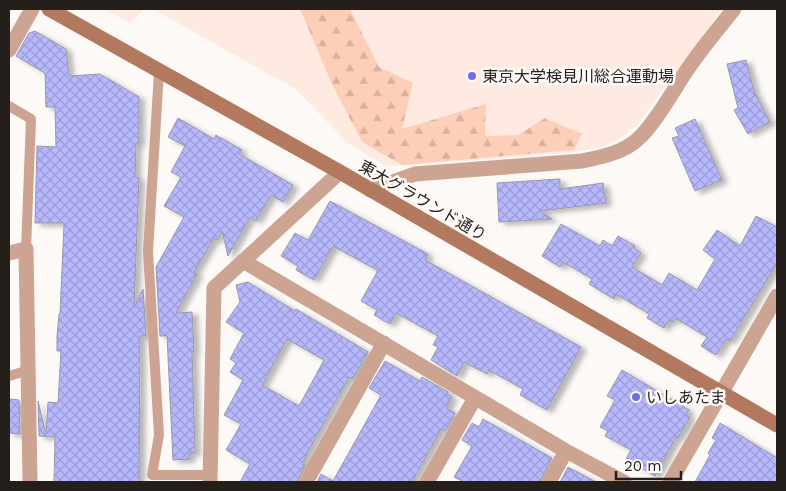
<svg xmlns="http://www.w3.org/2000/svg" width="786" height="491" font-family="'Work Sans','Noto Sans JP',sans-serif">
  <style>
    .built { fill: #feeae0 }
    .forest { fill: url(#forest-firs) }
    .building { fill: url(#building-cross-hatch); stroke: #9899a7; fill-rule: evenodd; filter: url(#shadow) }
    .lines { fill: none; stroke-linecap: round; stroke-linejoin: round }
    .lane { stroke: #cca491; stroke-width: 10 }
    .street { stroke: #cca491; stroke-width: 15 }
    .secondary { stroke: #b3795e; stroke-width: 15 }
    .poi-dot { fill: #7569e4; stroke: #fcf9f7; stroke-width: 2 }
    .labels { text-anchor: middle; stroke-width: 5; stroke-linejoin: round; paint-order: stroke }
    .poi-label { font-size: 16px; fill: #251f1c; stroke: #fcf9f7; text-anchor: start }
    .street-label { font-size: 16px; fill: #251f1c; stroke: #fcf9f7 }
  </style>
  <defs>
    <pattern id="forest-firs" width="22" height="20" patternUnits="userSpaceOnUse" patternTransform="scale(1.25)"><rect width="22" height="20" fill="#fdcfb9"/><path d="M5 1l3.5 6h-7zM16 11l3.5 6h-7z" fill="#d9b19e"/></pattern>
    <pattern id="building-cross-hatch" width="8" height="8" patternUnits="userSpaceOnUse" patternTransform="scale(1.25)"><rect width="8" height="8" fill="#b6b7fc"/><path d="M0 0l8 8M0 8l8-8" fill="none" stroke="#9c9dd7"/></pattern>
    <filter id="shadow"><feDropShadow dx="5.5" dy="3" stdDeviation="2.5" flood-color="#0004"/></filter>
  </defs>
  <rect width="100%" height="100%" fill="#fcf9f7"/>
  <path class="built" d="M 104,9 L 144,9 L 130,23 Z
    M 153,9 L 722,9 L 636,126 L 616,141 L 598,148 L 567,153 L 399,166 L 386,166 L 349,144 L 294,88 Z"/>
  <path class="forest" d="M 300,9 L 350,9 L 379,67 L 413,83 L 402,129 L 486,104 L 485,136 L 518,135 L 545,118 L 582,134 L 574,150 L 402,165 L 362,142 L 331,82 Z"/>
  <path class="building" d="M 35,31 L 66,49 L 69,76 L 100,74 L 139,97 L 139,143 L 136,143 L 135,177 L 139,177 L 134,307 L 143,289 L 146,336 L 140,336 L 139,482 L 54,482 L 55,437 L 39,436 L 38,401 L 46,434 L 48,402 L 58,403 L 61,351 L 57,351 L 57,336 L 59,314 L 60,314 L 64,225 L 64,223 L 35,223 L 37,146 L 56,147 L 55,107 L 46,107 L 45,73 L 16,56 L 29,33 Z
    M 746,60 L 754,91 L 770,122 L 748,134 L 734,110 L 738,108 L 727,64 Z
    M 178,118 L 214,139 L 216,135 L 242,150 L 239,154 L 293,185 L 283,202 L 271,195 L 256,221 L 250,217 L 228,256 L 222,231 L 217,240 L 214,238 L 194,272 L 197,274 L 176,313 L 192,312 L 194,352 L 192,351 L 195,453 L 189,453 L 190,459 L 173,460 L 167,336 L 160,336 L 156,267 L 184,217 L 164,206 L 181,177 L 171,172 L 185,146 L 168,137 Z
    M 695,119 L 722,180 L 695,191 L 672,138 L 679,136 L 675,128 Z
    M 560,179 L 560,189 L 603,183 L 606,203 L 540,211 L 552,219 L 499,222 L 497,183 Z
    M 330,201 L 428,254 L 425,260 L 581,347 L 547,410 L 520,395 L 523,389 L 489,370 L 487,374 L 464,362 L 457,376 L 431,360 L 438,347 L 433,345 L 438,336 L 396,313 L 390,324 L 374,315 L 377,310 L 361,301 L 377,272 L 377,270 L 333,246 L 314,280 L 296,270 L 298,266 L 281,256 L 295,233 L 308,240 Z
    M 756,216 L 777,227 L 777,263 L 730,341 L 726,339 L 716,355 L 701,346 L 707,337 L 675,318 L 672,322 L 669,320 L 664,328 L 647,318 L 649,314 L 616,294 L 614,299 L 589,284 L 592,279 L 563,262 L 560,267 L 542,256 L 561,224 L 600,246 L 603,240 L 612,246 L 618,236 L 635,246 L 634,248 L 641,253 L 632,267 L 662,285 L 669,273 L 697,290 L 715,259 L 703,250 L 717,230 L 740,246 Z
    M 248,282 L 295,311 L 296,309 L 368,352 L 353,379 L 349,377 L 306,455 L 307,455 L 302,464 L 305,465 L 297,482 L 240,482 L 250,464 L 226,450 L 241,424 L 224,415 L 243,380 L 230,372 L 236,363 L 230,359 L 244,333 L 226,322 L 240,302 L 236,285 ZM 287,339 L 324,360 L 299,406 L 262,385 Z
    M 385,361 L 420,381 L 422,377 L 448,392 L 447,394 L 452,397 L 446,408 L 455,413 L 445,431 L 441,429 L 412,482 L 317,482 L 321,474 L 333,481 L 381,395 L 369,388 Z
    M 622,370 L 689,410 L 686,415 L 690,417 L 678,438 L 676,437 L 655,476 L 626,459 L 631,450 L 605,436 L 608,431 L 600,427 L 615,400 L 607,396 Z
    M 9,399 L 19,400 L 20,434 L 9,433 Z
    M 483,419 L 552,458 L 540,482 L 464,482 L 454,477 L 472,446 L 462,440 L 472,423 L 479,427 Z
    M 720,423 L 777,458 L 777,482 L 695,482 L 710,455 L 708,453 L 716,440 L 712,438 Z
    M 568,467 L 596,482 L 560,482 Z"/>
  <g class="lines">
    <path class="lane" d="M 159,72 L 148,251 L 159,435 L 152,475 L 210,475
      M 9,106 L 31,119 L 26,249
      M 9,376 L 29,370"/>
    <path class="street" d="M 9,50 L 32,9
      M 370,190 L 415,174 L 582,161 C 601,157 623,153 638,139 C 655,124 674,89 687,70 C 701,49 718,29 734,9
      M 9,253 L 26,249 L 30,482
      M 243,261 L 566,451 L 624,482
      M 210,482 L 214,288 L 340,172
      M 306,482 L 384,343
      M 427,482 L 475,398
      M 549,482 L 566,451
      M 670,482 L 777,296"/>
    <path class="secondary" d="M 49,9 L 340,172 L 777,425"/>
  </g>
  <g class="poi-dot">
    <circle cx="472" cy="76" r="5"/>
    <circle cx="636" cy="397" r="5"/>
  </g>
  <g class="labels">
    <g class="poi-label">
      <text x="482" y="82">東京大学検見川総合運動場</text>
      <text x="646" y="403">いしあたま</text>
    </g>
    <g class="street-label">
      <text transform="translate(423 200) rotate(30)" y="6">東大グラウンド通り</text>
    </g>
  </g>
  <rect width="786" height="491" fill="none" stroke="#251f1c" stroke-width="20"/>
  <path d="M616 471v8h65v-8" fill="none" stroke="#251f1c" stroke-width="2.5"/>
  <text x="624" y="471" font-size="15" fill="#251f1c" stroke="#fcf9f7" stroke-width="4" paint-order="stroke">20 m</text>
</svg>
